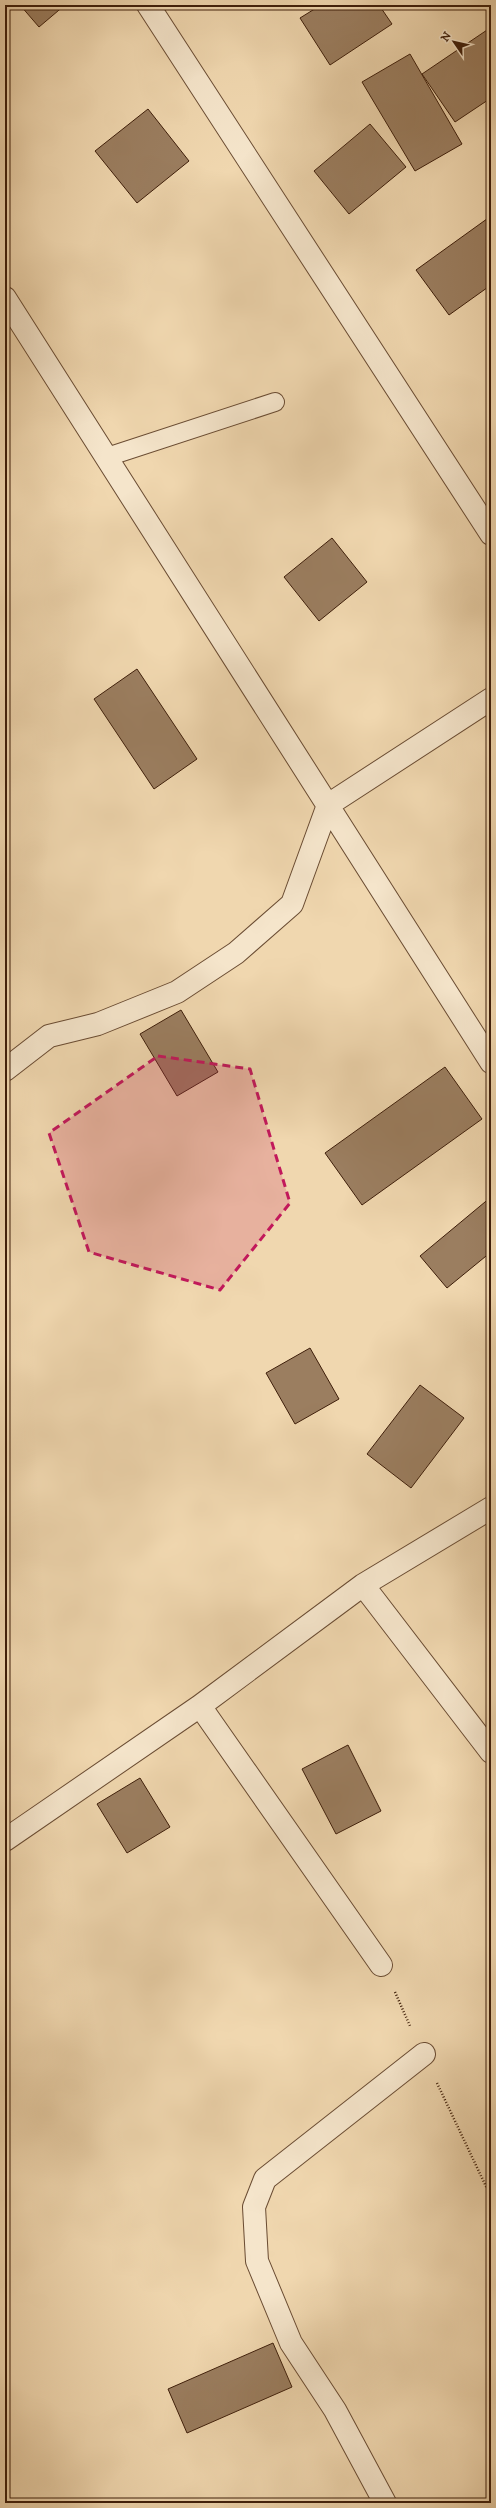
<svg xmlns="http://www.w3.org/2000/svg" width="496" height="2508" font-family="'IM FELL DW Pica',serif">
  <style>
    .building { fill: #9b7e60; stroke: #3e1e0a }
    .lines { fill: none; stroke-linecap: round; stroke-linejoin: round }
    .lane-casing { stroke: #6a4c33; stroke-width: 20 }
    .street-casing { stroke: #6a4c33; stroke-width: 24 }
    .path { stroke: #3e1e0a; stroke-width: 2.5; stroke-dasharray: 1 2; stroke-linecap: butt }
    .lane { stroke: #f5e5cb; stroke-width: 18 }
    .street { stroke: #f5e5cb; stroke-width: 22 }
    .marked { fill: #c2185b; fill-opacity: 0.2; stroke: #c2185b; stroke-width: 3; stroke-dasharray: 8 5; stroke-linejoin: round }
  </style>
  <rect width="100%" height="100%" fill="#f0d7af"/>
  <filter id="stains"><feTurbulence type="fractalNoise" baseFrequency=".005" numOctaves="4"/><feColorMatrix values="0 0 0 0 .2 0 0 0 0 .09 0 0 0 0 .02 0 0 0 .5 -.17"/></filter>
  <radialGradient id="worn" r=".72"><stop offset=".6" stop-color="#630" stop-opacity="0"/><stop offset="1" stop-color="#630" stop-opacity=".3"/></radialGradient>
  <path class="building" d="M 20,5 L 65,5 L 39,27 Z
    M 321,5 L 379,5 L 392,24 L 330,65 L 300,18 Z
    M 490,28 L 491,98 L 455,122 L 422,74 Z
    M 410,54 L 462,144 L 415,171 L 362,82 Z
    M 148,109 L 189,161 L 137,203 L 95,151 Z
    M 370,124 L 406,167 L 349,214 L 314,171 Z
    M 491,216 L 491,285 L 449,315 L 416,270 Z
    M 332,538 L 367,582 L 319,621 L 284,577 Z
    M 137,669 L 197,759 L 154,789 L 94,699 Z
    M 181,1010 L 218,1072 L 177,1096 L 140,1034 Z
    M 445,1067 L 482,1119 L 362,1205 L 325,1153 Z
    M 491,1197 L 491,1252 L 447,1288 L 420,1256 Z
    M 310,1348 L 339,1399 L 295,1424 L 266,1373 Z
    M 420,1385 L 464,1418 L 411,1488 L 367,1454 Z
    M 348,1745 L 381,1811 L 336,1834 L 302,1769 Z
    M 140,1778 L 170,1827 L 127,1853 L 97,1804 Z
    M 273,2343 L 292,2387 L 187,2433 L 168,2389 Z"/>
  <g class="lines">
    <defs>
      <path id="lane" d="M 107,457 L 275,402"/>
      <path id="street" d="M 148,5 L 491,534
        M 5,298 L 491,1062
        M 5,1070 L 49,1036 L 98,1024 L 177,992 L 236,953 L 292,904 L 328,805 L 491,699
        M 363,1585 L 491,1752
        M 200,1706 L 381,1965
        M 5,1840 L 200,1706 L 363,1585 L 491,1508
        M 385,2503 L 335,2410 L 291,2343 L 257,2261 L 254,2207 L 265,2179 L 424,2054"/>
    </defs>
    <use href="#lane" class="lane-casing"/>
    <use href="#street" class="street-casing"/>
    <path class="path" d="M 395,1992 L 410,2026
      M 437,2083 L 491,2197"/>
    <use href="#lane" class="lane"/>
    <use href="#street" class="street"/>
  </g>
  <path class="marked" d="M 158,1056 L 250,1069 L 290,1203 L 220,1290 L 89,1252 L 49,1133 Z"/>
  <rect width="496" height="2508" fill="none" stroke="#f0d7af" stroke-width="20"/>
  <rect x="6" y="6" width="484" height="2496" fill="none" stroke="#3e1e0a" stroke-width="2"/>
  <rect x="10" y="10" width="476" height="2488" fill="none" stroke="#3e1e0a"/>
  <g transform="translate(454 42) rotate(304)" stroke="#f5e5cb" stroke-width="3" paint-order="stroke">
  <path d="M0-3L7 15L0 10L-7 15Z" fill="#3e1e0a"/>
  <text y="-6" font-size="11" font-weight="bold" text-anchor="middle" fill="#3e1e0a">N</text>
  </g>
  <rect width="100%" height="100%" filter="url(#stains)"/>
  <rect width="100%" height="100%" fill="url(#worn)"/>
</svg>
